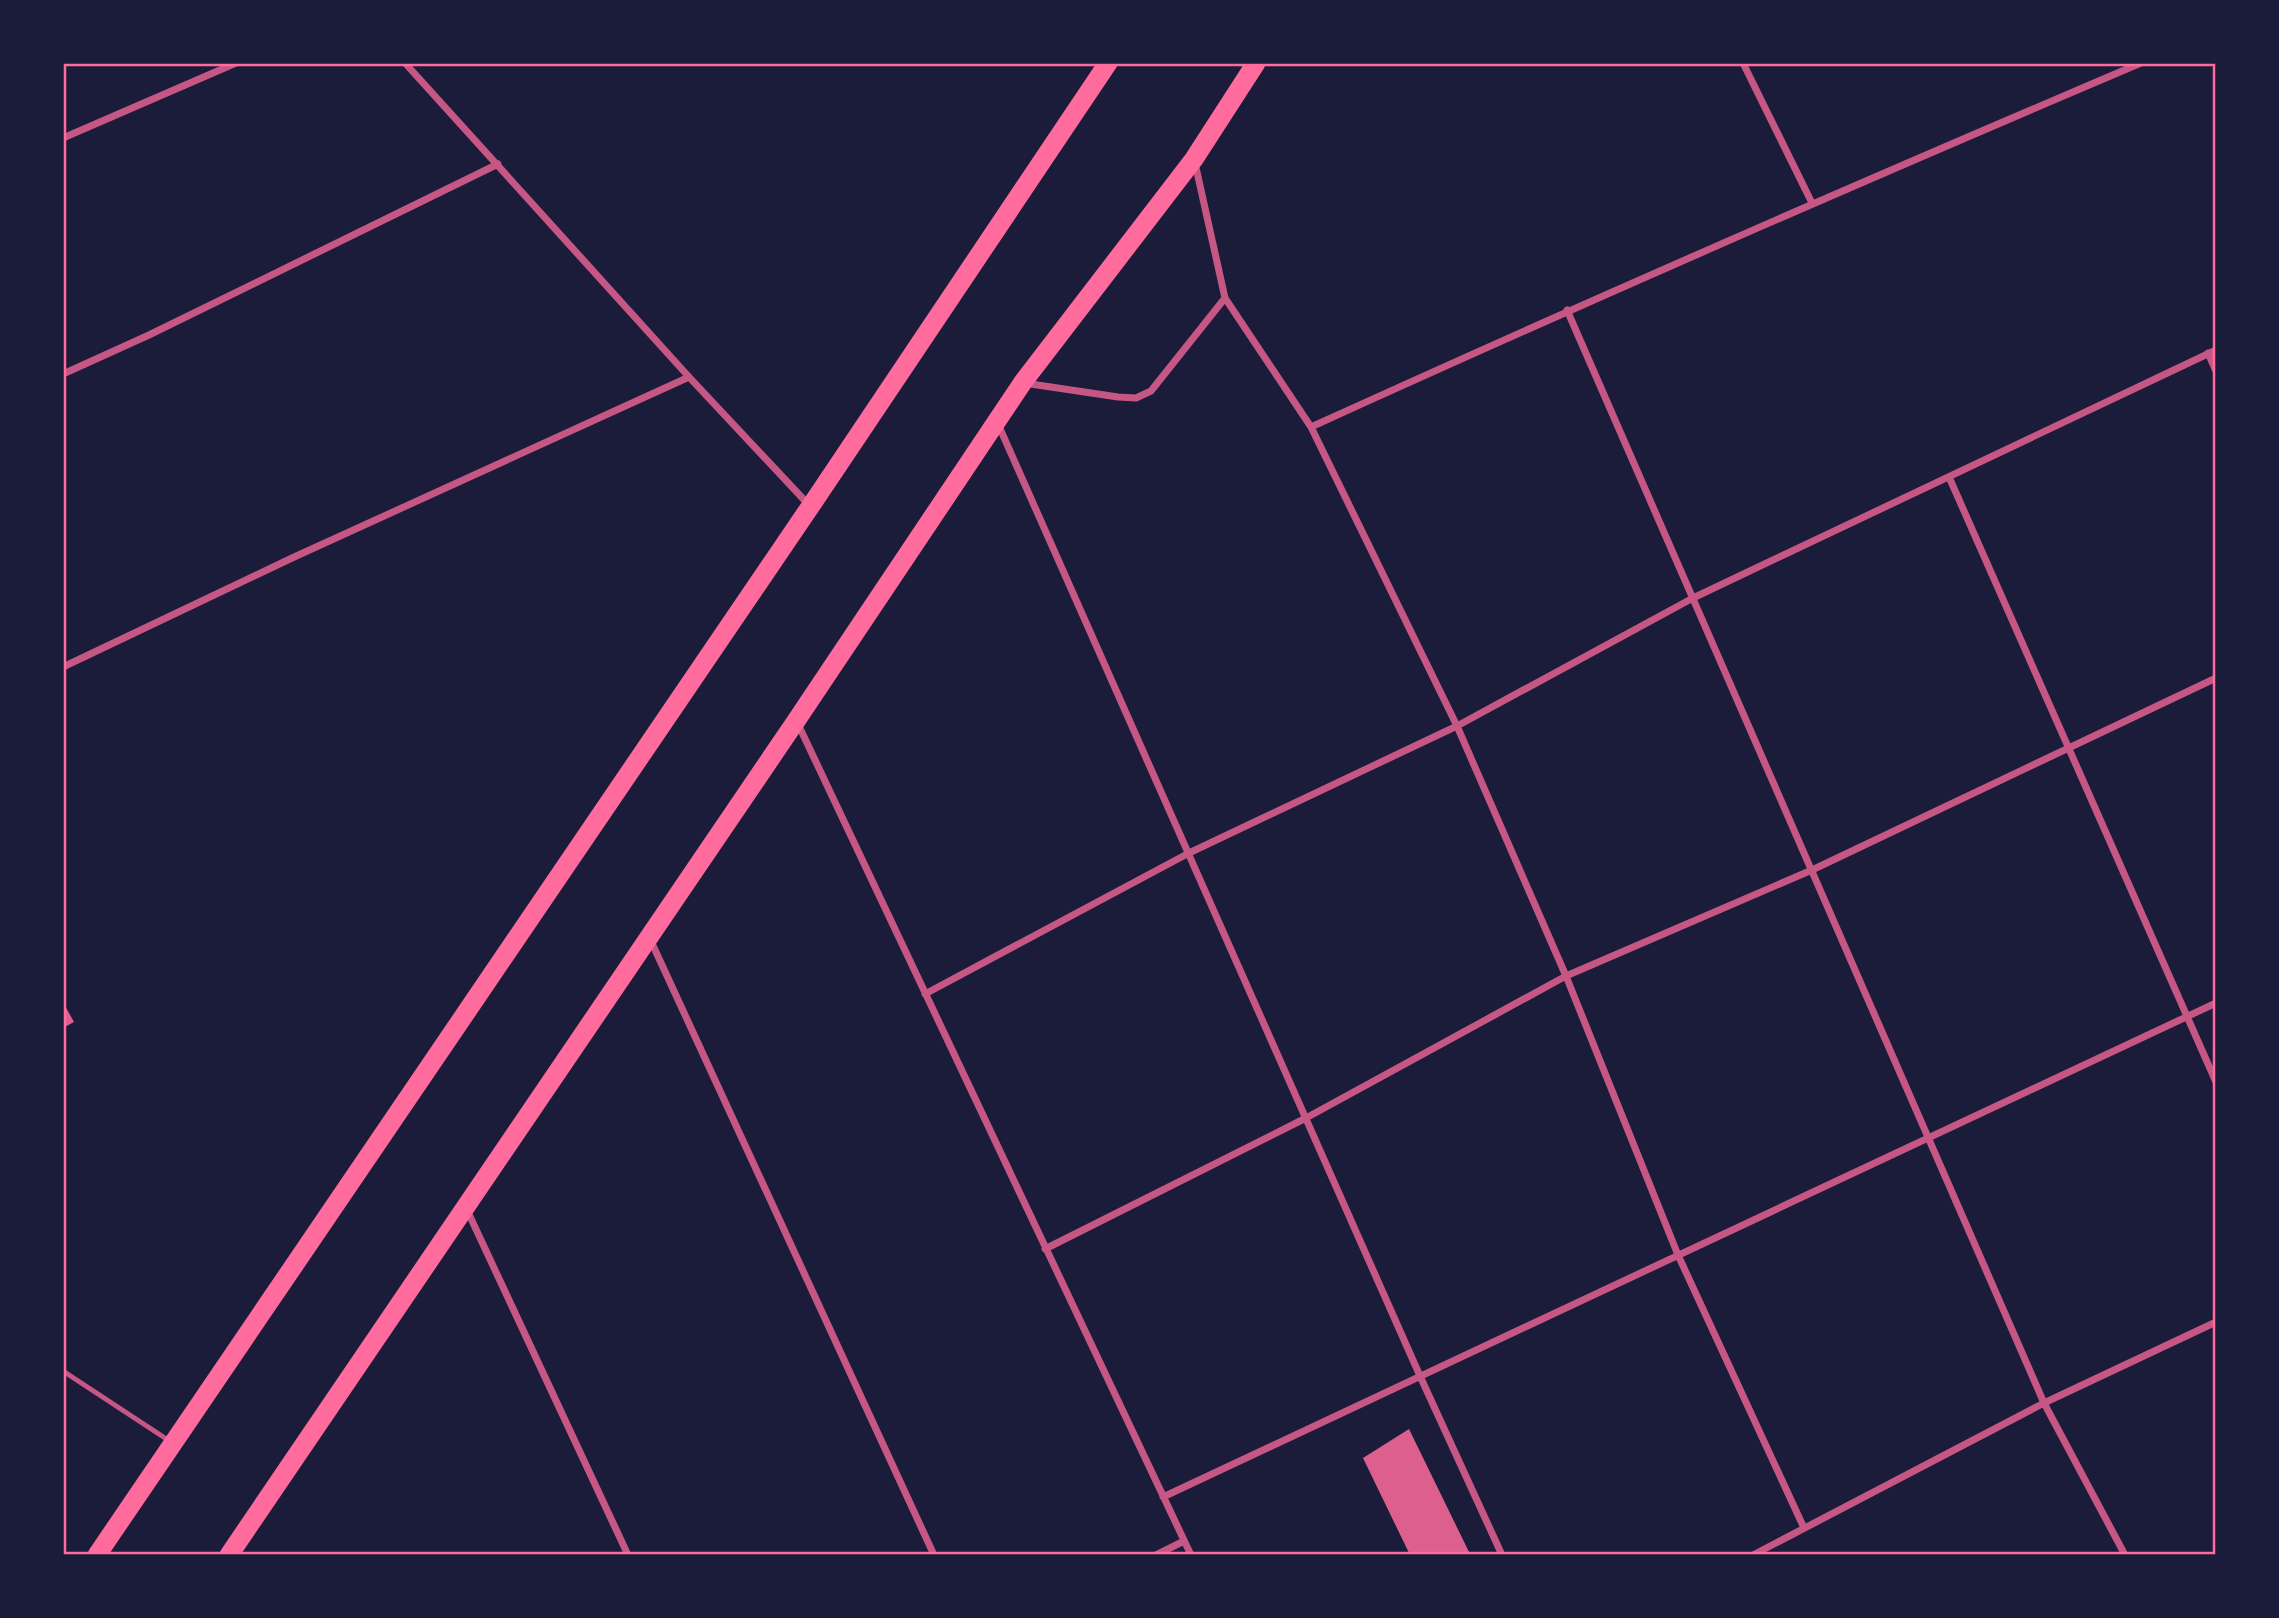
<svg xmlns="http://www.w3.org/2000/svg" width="2279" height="1618" font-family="'Nunito Sans',sans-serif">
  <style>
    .building { fill: #dd5f8e }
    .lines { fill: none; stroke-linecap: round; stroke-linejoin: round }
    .service { stroke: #c65784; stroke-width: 5 }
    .minor { stroke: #c65784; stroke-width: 7 }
    .trunk { stroke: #ff6b9d; stroke-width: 19 }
    .neatline { fill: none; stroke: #ff6b9d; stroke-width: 2.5 }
  </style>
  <rect width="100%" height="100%" fill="#1b1b3a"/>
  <path class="building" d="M 63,1002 L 74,1022 L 63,1028 Z
    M 1409,1429 L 1470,1554 L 1410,1555 L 1363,1458 Z"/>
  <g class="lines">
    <path class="service" d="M 63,1371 L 168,1440"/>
    <path class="minor" d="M 405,63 L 689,377 L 808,504
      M 1743,63 L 1812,203
      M 63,138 L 236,63
      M 1195,163 L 1225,298 L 1311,427 L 1457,726 L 1566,976 L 1678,1255 L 1804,1528
      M 1567,310 L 2044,1403 L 2125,1555
      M 2208,353 L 2216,371
      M 63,374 L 149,335 L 498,164
      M 1024,383 L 1118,397 L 1136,398 L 1151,391 L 1225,298
      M 998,424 L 1420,1376 L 1502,1555
      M 1311,427 C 1586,302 1863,181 2141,63
      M 1949,477 L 2216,1082
      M 63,667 L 292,558 L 689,377
      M 798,724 L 1191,1555
      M 650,939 L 934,1555
      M 925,994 L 1189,853 L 1457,726 L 1693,598 L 2216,350
      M 467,1210 L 628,1555
      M 1045,1249 L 1306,1118 L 1566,976 L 1812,870 L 2216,678
      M 1163,1497 L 2216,1003
      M 1156,1555 L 1184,1541
      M 1753,1555 L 2044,1403 L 2216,1322"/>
    <path class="trunk" d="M 97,1555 L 810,507 L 1108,63
      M 229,1555 L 796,721 L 1023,382 L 1194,159 L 1256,63"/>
  </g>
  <rect width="2279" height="1618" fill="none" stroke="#1b1b3a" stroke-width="130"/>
  <rect x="65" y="65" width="2149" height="1488" class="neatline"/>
</svg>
